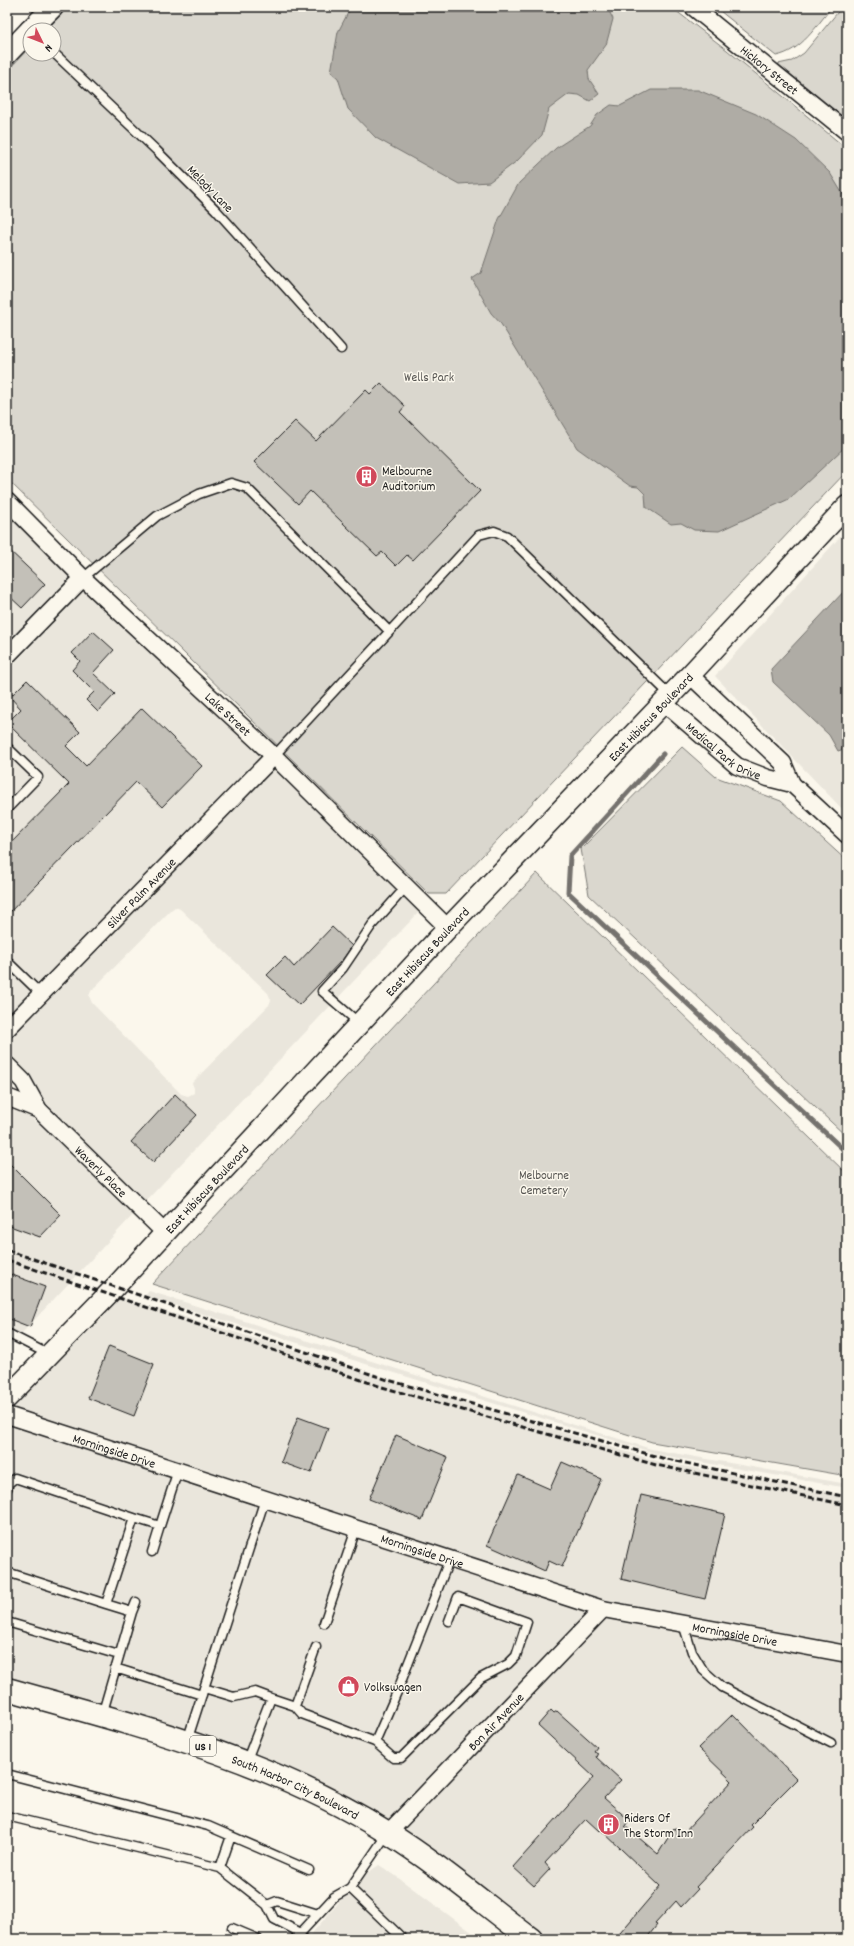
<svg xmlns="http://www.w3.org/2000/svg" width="854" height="1946" font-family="Dekko,sans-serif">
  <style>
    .built { fill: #eae6dc; fill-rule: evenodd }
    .green { fill: #dad7ce; stroke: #7b7a75 }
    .water { fill: #afaca5; stroke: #74726e }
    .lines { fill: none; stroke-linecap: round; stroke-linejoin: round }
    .stream { stroke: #74726e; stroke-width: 5 }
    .building { fill: #c3c0b8; stroke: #1c1c1c }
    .service-casing { stroke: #1c1c1c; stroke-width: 11 }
    .minor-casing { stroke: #1c1c1c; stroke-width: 19 }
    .tertiary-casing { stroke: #1c1c1c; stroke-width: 23 }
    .primary-casing { stroke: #1c1c1c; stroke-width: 25 }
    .service { stroke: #fbf7ec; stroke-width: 8 }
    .minor { stroke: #fbf7ec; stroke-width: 16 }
    .tertiary { stroke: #fbf7ec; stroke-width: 20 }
    .primary { stroke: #fbf7ec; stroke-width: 22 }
    .rail { stroke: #1c1c1c; stroke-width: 3; stroke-dasharray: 6 3; stroke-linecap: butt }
    .labels { text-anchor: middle; stroke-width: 3; stroke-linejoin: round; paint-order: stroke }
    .shield { fill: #fbf7ec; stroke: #5f5e5a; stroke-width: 1 }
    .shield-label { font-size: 12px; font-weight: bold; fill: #1c1c1c }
    .street-label { font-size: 13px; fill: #1c1c1c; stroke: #fbf7ec }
    .park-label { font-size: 13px; fill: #555451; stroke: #fbf7ec }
    .poi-label { font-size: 13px; fill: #1c1c1c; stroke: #fbf7ec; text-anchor: start }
  </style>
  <rect width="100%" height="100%" fill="#fbf7ec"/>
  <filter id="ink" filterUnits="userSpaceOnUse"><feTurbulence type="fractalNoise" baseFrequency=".025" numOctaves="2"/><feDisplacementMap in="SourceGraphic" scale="8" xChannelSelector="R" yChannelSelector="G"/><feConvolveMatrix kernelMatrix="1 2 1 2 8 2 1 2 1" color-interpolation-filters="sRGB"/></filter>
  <g filter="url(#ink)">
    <path class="built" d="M 7,513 L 70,577 L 7,642 Z
      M 847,529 L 847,814 L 715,676 Z
      M 84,591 L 261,756 L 7,1015 L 7,671 Z
      M 275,769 L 419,912 L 145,1202 L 49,1109 L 50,1106 L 45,1103 L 30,1075 L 7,1052 L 7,1043 ZM 175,907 L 180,909 L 268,993 L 271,1000 L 269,1005 L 192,1083 L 194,1088 L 194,1093 L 188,1096 L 181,1094 L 92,1003 L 89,996 L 91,991 L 171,910 Z
      M 7,1107 L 33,1118 L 35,1122 L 38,1122 L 133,1215 L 7,1349 Z
      M 149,1291 L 651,1449 L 847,1484 L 847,1488 L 661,1455 L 145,1296 Z
      M 103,1292 L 660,1462 L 847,1495 L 847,1939 L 524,1939 L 386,1839 L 254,1772 L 7,1698 L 7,1397 Z
      M 379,1865 L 393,1874 L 481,1939 L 307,1939 L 360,1878 Z"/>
    <path class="green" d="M 68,7 L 671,7 L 727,50 L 847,149 L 847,471 L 446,894 L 429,894 L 7,479 L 7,71 L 30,47 L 30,54 L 54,54 L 54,30 L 46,30 Z
      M 715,7 L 832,7 C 816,26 802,51 776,56 Z
      M 842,7 L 847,7 L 847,120 L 778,64 L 792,61 L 804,53 Z
      M 682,747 L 716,777 L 781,801 L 847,861 L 847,1137 L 589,895 L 581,849 Z
      M 537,873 L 847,1174 L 847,1476 L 652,1442 L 152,1284 Z"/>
    <path class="water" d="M 351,7 L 607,7 L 613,19 L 606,45 L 588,70 L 589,79 L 599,94 L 590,101 L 579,95 L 569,94 L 549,109 L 542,135 L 517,161 L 489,182 L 459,184 L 376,138 L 348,109 L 338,78 L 331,72 L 338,32 Z
      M 651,90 L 698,90 L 756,114 L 796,140 L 830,173 L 847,201 L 847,445 L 789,499 L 719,531 L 694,530 L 681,523 L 671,524 L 646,507 L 645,494 L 638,487 L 630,486 L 577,448 L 501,324 L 491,313 L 472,279 L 481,273 L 499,219 L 519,183 L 556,148 L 590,126 L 597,115 L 611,105 L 620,106 Z
      M 847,588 L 847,748 L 838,751 L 829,735 L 773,682 L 771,669 Z"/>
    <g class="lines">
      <path class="stream" d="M 663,754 L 570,856 L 568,892 L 847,1153"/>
    </g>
    <path class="building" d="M 381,383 L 405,406 L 400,412 L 480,491 L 413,560 L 407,555 L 396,566 L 382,552 L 377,556 L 310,491 L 298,504 L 254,462 L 295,421 L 316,441 L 366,390 L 370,394 Z
      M 7,548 L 45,584 L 22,608 L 7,594 Z
      M 93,631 L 114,650 L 93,673 L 115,694 L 98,712 L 86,700 L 94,692 L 72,670 L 80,661 L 72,653 Z
      M 27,680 L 80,732 L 66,746 L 86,766 L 142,708 L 202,766 L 162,807 L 136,782 L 7,915 L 7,847 L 69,784 L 7,723 L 21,709 L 10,697 Z
      M 332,927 L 352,946 L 343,959 L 299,1005 L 267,975 L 285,957 L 294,967 Z
      M 175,1094 L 197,1115 L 153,1162 L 131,1142 Z
      M 7,1161 L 61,1215 L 40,1237 L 7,1225 Z
      M 7,1273 L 45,1287 L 30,1327 L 7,1318 Z
      M 109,1346 L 154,1364 L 134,1416 L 88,1398 Z
      M 298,1417 L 328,1428 L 311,1473 L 281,1462 Z
      M 396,1435 L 448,1457 L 422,1520 L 369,1499 Z
      M 562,1462 L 601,1479 L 562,1567 L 549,1561 L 545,1571 L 487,1545 L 518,1475 L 550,1489 Z
      M 641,1495 L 725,1514 L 705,1599 L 621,1579 Z
      M 551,1710 L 554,1713 L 557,1711 L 597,1747 L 594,1751 L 598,1753 L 596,1757 L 621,1780 L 604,1798 L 629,1820 L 625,1826 L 658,1854 L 674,1828 L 683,1834 L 732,1781 L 698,1748 L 733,1714 L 797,1779 L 751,1825 L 753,1827 L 696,1887 L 698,1889 L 681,1907 L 676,1901 L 655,1924 L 657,1925 L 646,1939 L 615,1939 L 660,1886 L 601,1830 L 599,1831 L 586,1819 L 545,1863 L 550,1869 L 534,1886 L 513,1867 L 594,1777 L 538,1725 Z"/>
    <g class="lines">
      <defs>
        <path id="service" d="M 54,53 L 156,150 L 216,210 L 341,349
          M 83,578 L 157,516 L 199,494 L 231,483 L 247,488 L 389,631
          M 7,747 L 38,777 L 7,809
          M 274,756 L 479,535 L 494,531 L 507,536 L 670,695
          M 7,961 L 41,994
          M 359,1023 L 322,991 L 343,968 L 372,925 L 406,887
          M 7,1333 L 48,1354
          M 7,1489 L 9,1483 L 15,1478 L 134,1518
          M 152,1552 L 160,1526
          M 7,1572 L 106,1604
          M 132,1612 L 136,1602
          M 7,1622 L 119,1655
          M 324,1623 L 356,1529
          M 683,1624 L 692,1652 L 703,1670 L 722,1687 L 831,1743
          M 115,1668 L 202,1695
          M 204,1688 L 234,1697 L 255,1692 L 271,1698
          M 295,1706 L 302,1714 L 375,1742 L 397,1692 L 450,1558
          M 102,1715 L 132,1612 L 106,1604 L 134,1518 L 160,1526 L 178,1470
          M 187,1741 L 265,1499
          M 375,1742 L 393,1758 L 401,1758 L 481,1678 L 508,1664 L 516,1656 L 527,1622 L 458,1597 L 449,1621
          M 246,1762 L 271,1698 L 295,1706 L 316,1647
          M 7,1774 L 208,1826 L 309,1870
          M 7,1816 L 220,1868 L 267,1905 L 274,1919 L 301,1933
          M 220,1868 L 231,1836
          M 350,1888 L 403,1939
          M 267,1905 L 277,1901 L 318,1914
          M 232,1928 L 258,1939
          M 295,1939 L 334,1897 L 350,1888 L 387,1834"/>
        <g id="minor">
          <path id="s1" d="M 693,7 L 847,132"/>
          <path id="s2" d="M 7,501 L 83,578 L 274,756 L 448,928"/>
          <path d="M 7,656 L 83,578"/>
          <path d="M 690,675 L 783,763 L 792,784 L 847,835"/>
          <path id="s3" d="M 664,703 L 737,766 L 768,778 L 792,784"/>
          <path id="s4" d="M 7,1029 L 274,756"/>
          <path id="s5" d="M 7,1065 L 23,1081 L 39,1110 L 164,1232"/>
          <path d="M 7,1097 L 39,1110"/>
          <path id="s6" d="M 7,1415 L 603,1609 L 847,1654"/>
          <path id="s7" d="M 388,1833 L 603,1609"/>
        </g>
        <g id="tertiary">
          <path d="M 30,30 L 53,7"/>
          <path d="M 7,54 L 30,30"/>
          <path id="s8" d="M 7,1398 L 115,1287 L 448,928 L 690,675 L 847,506"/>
        </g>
        <g id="primary">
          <path id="s9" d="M 7,1689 C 139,1726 270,1759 388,1833 C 438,1864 483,1903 531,1939"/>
        </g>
      </defs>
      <use href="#service" class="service-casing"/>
      <use href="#minor" class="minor-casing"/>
      <use href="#tertiary" class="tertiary-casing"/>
      <use href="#primary" class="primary-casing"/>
      <use href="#service" class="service"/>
      <use href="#minor" class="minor"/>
      <use href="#tertiary" class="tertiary"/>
      <use href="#primary" class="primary"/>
      <path class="rail" d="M 7,1250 L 388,1380 L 662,1458 L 847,1497
        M 7,1260 L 382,1387 L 656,1465 L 847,1505"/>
    </g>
  </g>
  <defs>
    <symbol id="building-disc" viewBox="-11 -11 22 22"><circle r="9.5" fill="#d1495b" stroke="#fbf7ec"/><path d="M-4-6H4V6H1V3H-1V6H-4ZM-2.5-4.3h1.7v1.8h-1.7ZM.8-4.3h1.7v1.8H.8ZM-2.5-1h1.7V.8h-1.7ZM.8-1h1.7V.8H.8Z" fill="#fff"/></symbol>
    <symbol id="shop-disc" viewBox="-11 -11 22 22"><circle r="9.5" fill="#d1495b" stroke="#fbf7ec"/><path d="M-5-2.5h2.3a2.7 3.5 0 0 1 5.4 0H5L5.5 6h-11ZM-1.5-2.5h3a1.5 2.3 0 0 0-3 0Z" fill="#fff"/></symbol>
  </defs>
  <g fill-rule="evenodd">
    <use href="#building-disc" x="354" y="464" width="25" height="25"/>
    <use href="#shop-disc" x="336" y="1674" width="25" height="25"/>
    <use href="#building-disc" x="596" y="1812" width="25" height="25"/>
  </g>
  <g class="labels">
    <rect class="shield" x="190" y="1736" width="26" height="20" rx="3"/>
    <g class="shield-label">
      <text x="203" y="1750">US 1</text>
    </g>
    <g class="street-label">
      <text dy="5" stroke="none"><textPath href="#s1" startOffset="99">Hickory Street</textPath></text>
      <text transform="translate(211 188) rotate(46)" y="5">Melody Lane</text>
      <text dy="5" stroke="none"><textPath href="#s2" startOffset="307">Lake Street</textPath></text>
      <text dy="5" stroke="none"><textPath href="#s8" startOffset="937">East Hibiscus Boulevard</textPath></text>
      <text dy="5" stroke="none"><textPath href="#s3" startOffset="77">Medical Park Drive</textPath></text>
      <text dy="5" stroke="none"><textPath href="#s4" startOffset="191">Silver Palm Avenue</textPath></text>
      <text dy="5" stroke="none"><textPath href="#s8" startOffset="613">East Hibiscus Boulevard</textPath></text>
      <text dy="5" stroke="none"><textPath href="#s5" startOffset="143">Waverly Place</textPath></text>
      <text dy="5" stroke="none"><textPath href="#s8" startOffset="289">East Hibiscus Boulevard</textPath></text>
      <text dy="5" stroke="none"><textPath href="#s6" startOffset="113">Morningside Drive</textPath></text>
      <text dy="5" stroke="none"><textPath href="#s6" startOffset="437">Morningside Drive</textPath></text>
      <text dy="5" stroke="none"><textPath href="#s6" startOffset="761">Morningside Drive</textPath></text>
      <text dy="5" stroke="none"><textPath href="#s7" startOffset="155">Bon Air Avenue</textPath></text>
      <text dy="5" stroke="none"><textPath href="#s9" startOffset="305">South Harbor City Boulevard</textPath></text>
    </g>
    <g class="park-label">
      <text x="429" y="381">Wells Park</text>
      <text x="544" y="1179">Melbourne<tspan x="544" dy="15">Cemetery</tspan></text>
    </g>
    <g class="poi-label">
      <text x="382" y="475">Melbourne<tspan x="382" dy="15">Auditorium</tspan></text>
      <text x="364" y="1691">Volkswagen</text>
      <text x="624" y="1822">Riders Of<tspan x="624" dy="15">The Storm Inn</tspan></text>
    </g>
  </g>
  <rect width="854" height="1946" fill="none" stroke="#fbf7ec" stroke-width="24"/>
  <rect x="12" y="12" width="830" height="1922" fill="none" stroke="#1c1c1c" stroke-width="1.5" filter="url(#ink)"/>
  <g transform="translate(42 42) rotate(133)"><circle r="19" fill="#fbf7ec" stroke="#a29f99"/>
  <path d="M0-3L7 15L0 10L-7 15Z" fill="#d1495b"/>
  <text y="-6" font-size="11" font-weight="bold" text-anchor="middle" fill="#1c1c1c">N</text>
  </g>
</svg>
